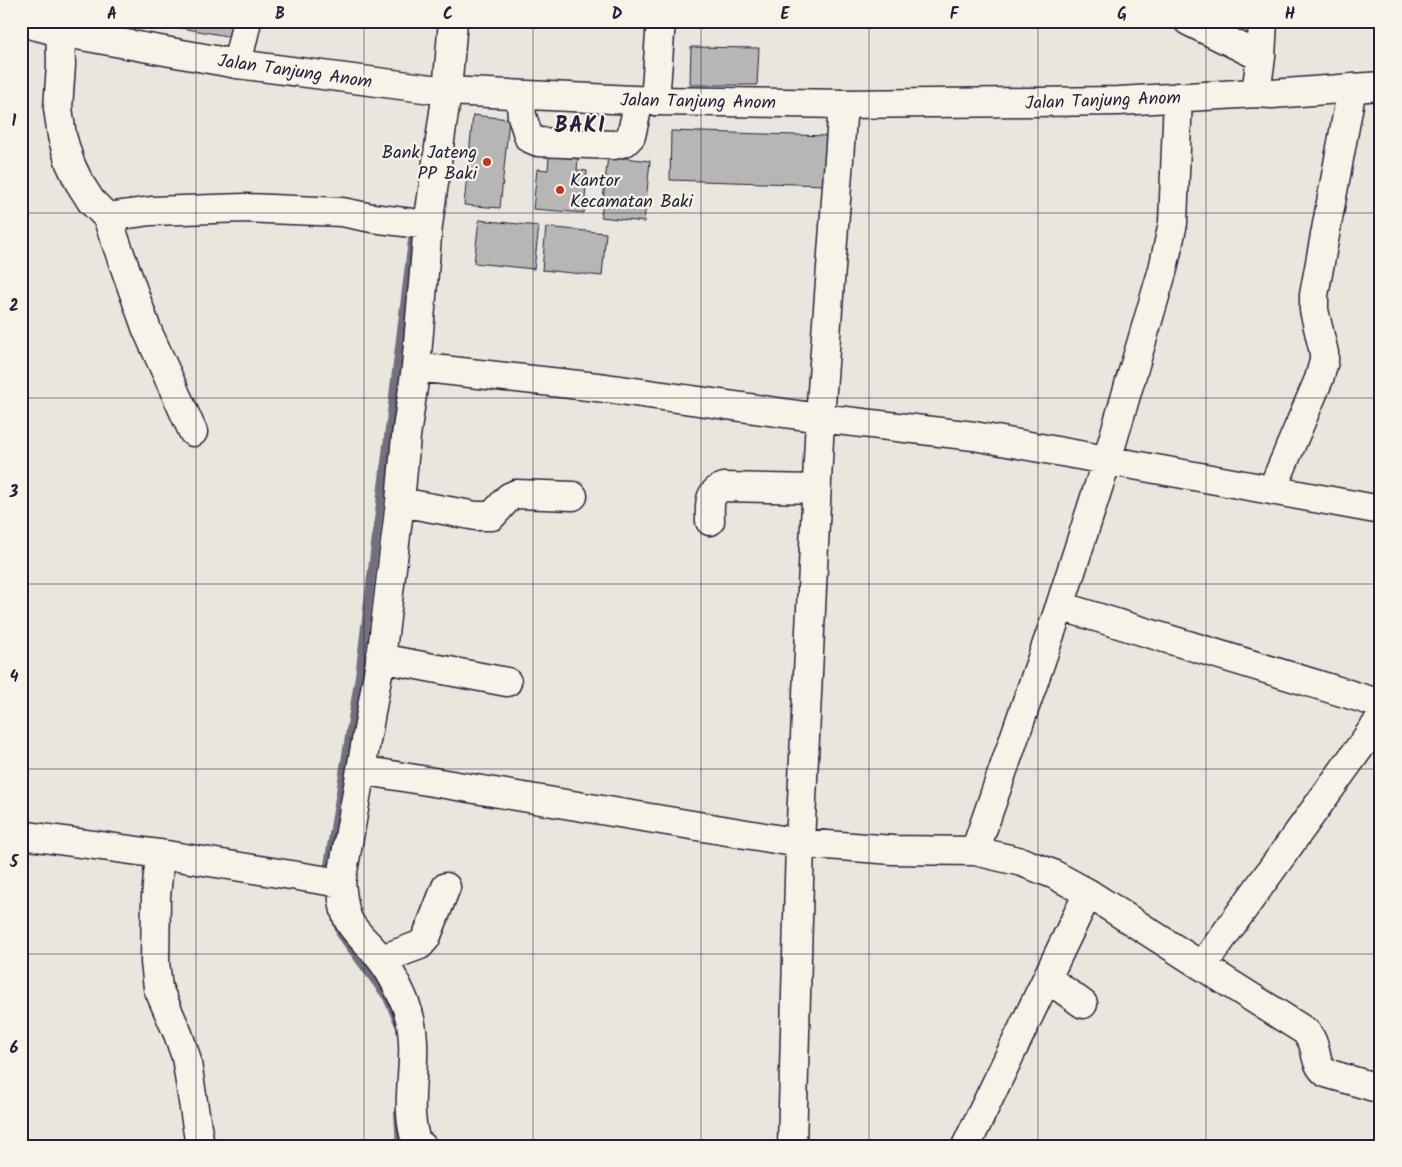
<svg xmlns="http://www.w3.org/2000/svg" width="1402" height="1167" font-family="Kalam,sans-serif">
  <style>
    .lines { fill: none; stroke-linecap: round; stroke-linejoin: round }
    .stream { stroke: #716f7b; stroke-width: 8 }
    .building { fill: #b8b6b5; stroke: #22223b }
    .minor-casing { stroke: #22223b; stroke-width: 31 }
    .major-casing { stroke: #22223b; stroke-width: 31 }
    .minor { stroke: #f7f3e8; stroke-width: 28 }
    .major { stroke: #f7f3e8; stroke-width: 28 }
    .grid { fill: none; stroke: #22223b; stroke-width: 1; stroke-opacity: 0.55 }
    .poi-dot { fill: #c8321e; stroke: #f7f3e8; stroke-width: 2 }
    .labels { text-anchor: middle; stroke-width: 4.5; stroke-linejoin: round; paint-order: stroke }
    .street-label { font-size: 18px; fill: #22223b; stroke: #f7f3e8 }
    .poi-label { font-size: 18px; fill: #22223b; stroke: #f7f3e8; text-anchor: end }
    .district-label { font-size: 22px; font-weight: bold; letter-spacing: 1px; fill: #22223b; stroke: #f7f3e8 }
    .neatline { fill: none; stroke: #22223b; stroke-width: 2 }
    .grid-label { font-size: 16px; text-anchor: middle; font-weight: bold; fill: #22223b }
  </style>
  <rect width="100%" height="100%" fill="#eae6de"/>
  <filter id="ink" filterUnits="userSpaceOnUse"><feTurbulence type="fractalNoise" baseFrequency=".02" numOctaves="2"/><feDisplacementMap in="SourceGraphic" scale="10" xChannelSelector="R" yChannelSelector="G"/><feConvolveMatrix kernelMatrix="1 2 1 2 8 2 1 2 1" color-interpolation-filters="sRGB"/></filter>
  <g filter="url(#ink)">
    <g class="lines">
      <path class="stream" d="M 329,877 L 328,865 L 359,676 L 412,240
        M 337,923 L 340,934 L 387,998 L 398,1023
        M 398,1114 L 400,1146"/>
    </g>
    <path class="building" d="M 142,21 L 242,21 L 238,38 Z
      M 691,47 L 759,48 L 757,85 L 690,85 Z
      M 473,115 L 509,119 L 500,208 L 464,205 Z
      M 671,131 L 827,136 L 826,185 L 670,180 Z
      M 549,156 L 578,159 L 577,170 L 587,171 L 584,213 L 533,209 L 537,169 L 548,170 Z
      M 608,156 L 650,161 L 644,222 L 601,217 Z
      M 479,220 L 539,226 L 534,269 L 474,263 Z
      M 546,227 L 606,233 L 602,276 L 542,270 Z"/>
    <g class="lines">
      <defs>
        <path id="minor" d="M 60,21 L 61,65 L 58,108 L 62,136 L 70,163 L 79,182 L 91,201 L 107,217 L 151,211 L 245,208 L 342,212 L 372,218 L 428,225
          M 1188,21 L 1261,57
          M 237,64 L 247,21
          M 1256,93 L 1261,57 L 1263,21
          M 520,95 L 522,116 L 529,138 L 538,142 L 614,145 L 625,142 L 631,136 L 639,101
          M 655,101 L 661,21
          M 107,217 L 147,330 L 193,432
          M 416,367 L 606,388 L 820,418 L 974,436 L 1381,510
          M 1272,490 L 1319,379 L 1324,361 L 1324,353 L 1314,310 L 1314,295 L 1352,88
          M 400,502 L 476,516 L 492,516 L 509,497 L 516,494 L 573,496
          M 710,521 C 710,507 707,492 724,487 L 816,489
          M 1060,606 L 1381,704
          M 380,658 L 507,682
          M 361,770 L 800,843 L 893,850 L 975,851 L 1022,862 L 1053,874 L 1088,893 L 1202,966 L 1381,718
          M 21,835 L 160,854 L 341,883
          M 975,851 L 1060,606 L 1107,460 L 1163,269 L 1173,223 L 1178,97
          M 160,854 L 156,897 L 155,962 L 158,988 L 178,1034 L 186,1057 L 200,1146
          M 382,959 L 420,945 L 426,938 L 446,887
          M 1202,966 L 1305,1031 C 1320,1046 1311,1060 1326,1073 L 1381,1089
          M 1047,978 L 1083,1004
          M 422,1146 L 417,1144 C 402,1104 420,1061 410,1019 C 406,1001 392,973 380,958 C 371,946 358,936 350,923 C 343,912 343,896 341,883 L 382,650 L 400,502 L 406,436 L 416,367 L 428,225 L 447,91 L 453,21
          M 792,1146 L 800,843 L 820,418 L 843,104
          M 966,1146 L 1088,893"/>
        <path id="major" d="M 21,22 L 60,32 L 237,64 L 447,91 L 655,101 L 843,104 L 1119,101 L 1256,93 L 1272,94 L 1381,86"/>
      </defs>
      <use href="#minor" class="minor-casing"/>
      <use href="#major" class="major-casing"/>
      <use href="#minor" class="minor"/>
      <use href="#major" class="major"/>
    </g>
  </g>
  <path class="grid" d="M 196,21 L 196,1146M 364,21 L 364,1146M 533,21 L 533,1146M 701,21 L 701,1146M 869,21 L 869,1146M 1038,21 L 1038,1146M 1206,21 L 1206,1146M 21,213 L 1381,213M 21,398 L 1381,398M 21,584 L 1381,584M 21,769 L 1381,769M 21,954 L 1381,954"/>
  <g class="poi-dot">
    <circle cx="487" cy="162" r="5"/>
    <circle cx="560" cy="190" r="5"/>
  </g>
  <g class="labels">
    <g class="street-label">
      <text transform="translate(295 71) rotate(8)" y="6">Jalan Tanjung Anom</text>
      <text transform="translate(1103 100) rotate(-2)" y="6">Jalan Tanjung Anom</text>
      <text transform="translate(698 101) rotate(1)" y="6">Jalan Tanjung Anom</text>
    </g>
    <g class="poi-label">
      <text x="477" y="158">Bank Jateng<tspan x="477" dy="21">PP Baki</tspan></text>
      <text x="570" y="186" text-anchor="start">Kantor<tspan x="570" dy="21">Kecamatan Baki</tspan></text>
    </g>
    <g class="district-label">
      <text x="580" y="132">BAKI</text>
    </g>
  </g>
  <rect width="1402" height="1167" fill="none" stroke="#f7f3e8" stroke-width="55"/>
  <rect x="28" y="28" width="1346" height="1112" class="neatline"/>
  <g class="grid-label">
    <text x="112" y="19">A</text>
    <text x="280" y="19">B</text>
    <text x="448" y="19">C</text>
    <text x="617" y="19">D</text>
    <text x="785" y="19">E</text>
    <text x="954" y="19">F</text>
    <text x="1122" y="19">G</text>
    <text x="1290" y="19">H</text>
    <text x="14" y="126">1</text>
    <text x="14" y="311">2</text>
    <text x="14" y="497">3</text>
    <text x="14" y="682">4</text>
    <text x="14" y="867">5</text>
    <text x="14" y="1053">6</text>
  </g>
</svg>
